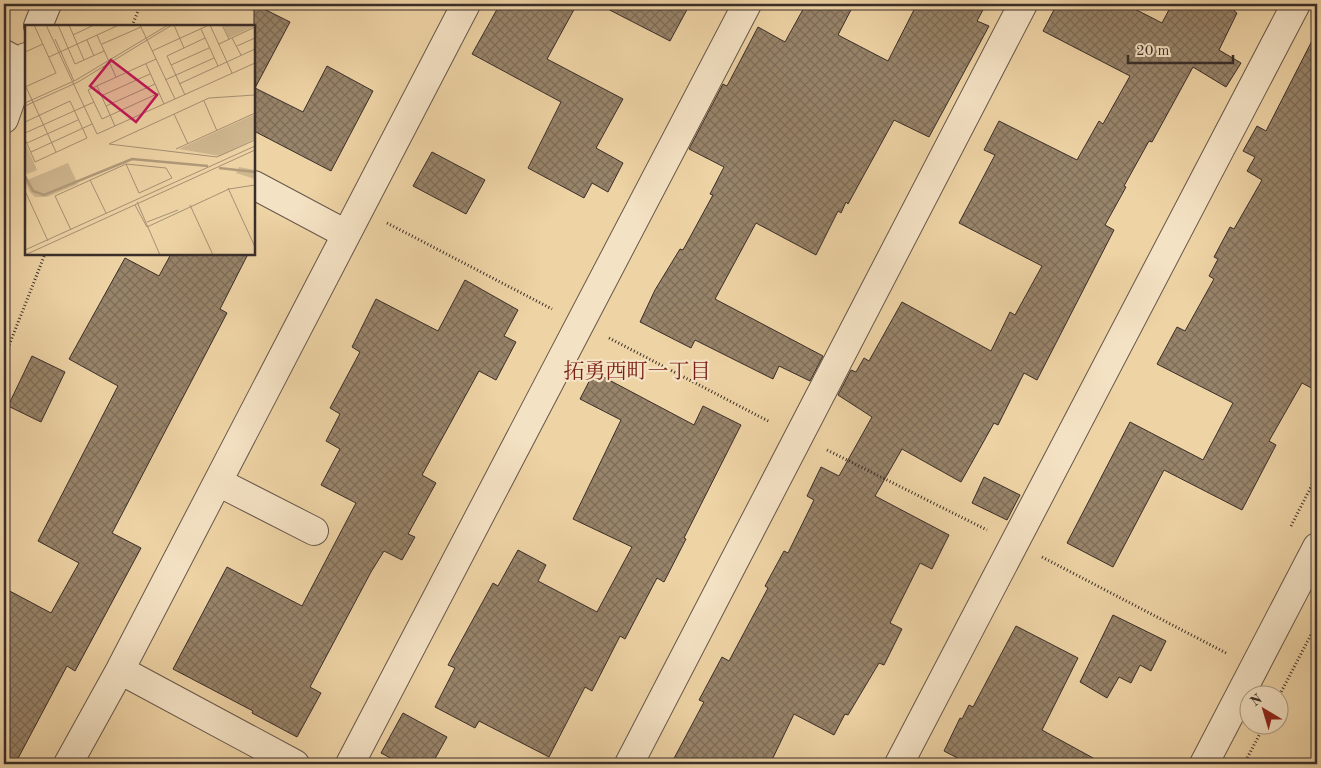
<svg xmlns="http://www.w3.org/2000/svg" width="1321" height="768" font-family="'Old Standard TT','Noto Serif JP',serif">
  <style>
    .building { fill: url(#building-cross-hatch); stroke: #3a2e2a }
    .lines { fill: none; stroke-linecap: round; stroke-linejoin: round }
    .minor-casing { stroke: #675749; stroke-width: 30 }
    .path { stroke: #3a2e2a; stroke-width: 3; stroke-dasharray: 1 2.5; stroke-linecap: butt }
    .minor { stroke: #f4e2c4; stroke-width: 28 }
    .labels { text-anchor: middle; stroke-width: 4.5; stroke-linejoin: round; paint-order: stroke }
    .neighbourhood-label { font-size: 21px; fill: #7a1f14; stroke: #f4e2c4 }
    .inset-river { fill: none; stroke: #b19b7b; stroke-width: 2.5 }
    .inset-road { fill: none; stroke: #a69174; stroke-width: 1 }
    .view { fill: #c2185b; fill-opacity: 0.15; stroke: #c2185b; stroke-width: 2.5 }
    .inset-edge { fill: none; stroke: #3a2e2a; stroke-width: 2.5 }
  </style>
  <defs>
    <pattern id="building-cross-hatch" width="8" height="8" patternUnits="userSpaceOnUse" patternTransform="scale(1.25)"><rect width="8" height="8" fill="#98846a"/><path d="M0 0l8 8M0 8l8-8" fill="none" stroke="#7d6c57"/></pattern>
  </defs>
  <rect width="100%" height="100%" fill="#eed3a5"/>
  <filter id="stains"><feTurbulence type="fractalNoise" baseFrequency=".004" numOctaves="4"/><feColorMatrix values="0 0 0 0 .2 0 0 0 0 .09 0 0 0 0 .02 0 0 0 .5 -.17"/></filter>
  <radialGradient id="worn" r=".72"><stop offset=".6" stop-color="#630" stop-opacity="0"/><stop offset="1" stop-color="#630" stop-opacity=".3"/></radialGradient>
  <path class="building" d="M 254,4 L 290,22 L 255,88 L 303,112 L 327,66 L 373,91 L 331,171 L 254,131 Z
    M 500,4 L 577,4 L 547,59 L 623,99 L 596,148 L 623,163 L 608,192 L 592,183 L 584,198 L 528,168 L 561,102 L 472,54 Z
    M 598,4 L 690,4 L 670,41 Z
    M 806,4 L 854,4 L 838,35 L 888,61 L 917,4 L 986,4 L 977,21 L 989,26 L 929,137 L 894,120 L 848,204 L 846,202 L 841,213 L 838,211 L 816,255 L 756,223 L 715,299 L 823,356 L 810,381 L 779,366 L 773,379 L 695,340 L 691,348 L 640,322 L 655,290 L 680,249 L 683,250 L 713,195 L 710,194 L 724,167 L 689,149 L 723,84 L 727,86 L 758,27 L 785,42 Z
    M 1057,4 L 1125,4 L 1162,23 L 1172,4 L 1237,4 L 1234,11 L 1237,13 L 1219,50 L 1241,63 L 1226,87 L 1193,67 L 1152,142 L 1149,141 L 1124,186 L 1126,187 L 1105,225 L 1114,230 L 1037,380 L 1024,373 L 998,425 L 994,423 L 961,482 L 902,449 L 875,496 L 949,535 L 932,569 L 920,563 L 890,623 L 902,629 L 884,665 L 879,663 L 848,715 L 845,714 L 834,735 L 794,714 L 770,764 L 671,764 L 704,702 L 699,700 L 722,657 L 729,661 L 768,588 L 765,586 L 784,551 L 788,553 L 814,500 L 807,496 L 821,467 L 839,476 L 872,417 L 838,395 L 851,370 L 856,372 L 864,358 L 869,361 L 902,302 L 991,351 L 1010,312 L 1015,315 L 1042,266 L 959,223 L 995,155 L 984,150 L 999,121 L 1077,160 L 1099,121 L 1103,124 L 1130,76 L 1043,31 Z
    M 1317,31 L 1317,391 L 1302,383 L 1269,441 L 1276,445 L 1242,510 L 1164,470 L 1113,567 L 1067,543 L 1130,422 L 1203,460 L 1233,403 L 1157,364 L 1177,327 L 1185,331 L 1214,279 L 1209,276 L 1218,259 L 1214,257 L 1230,227 L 1234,229 L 1262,180 L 1247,171 L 1255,157 L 1243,151 L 1257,126 L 1266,131 Z
    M 432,152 L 485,180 L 466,214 L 413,186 Z
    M 171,254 L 248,254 L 220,309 L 227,313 L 112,533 L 141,548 L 75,671 L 67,666 L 15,764 L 4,764 L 4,588 L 51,613 L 79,563 L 38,541 L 118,386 L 69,359 L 125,258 L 159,276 Z
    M 465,280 L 518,310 L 504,336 L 516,342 L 496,380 L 479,371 L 422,475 L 436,483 L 408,534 L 415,537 L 402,560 L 384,551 L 371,572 L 310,687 L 321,693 L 297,737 L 252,713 L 253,711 L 173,669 L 227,567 L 302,606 L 356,503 L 321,485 L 340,449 L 326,441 L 340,414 L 330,408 L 360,352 L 352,347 L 376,299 L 438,331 Z
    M 32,356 L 65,372 L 41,422 L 8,406 Z
    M 594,372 L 694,425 L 703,406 L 741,425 L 684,538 L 686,539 L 664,582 L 657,578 L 625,639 L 620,636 L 592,691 L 585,687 L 549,757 L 479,721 L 475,728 L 435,707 L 455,668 L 448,665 L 493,583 L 498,586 L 518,550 L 546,565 L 538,581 L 597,612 L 632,547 L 573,519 L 621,420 L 580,399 Z
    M 984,477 L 1020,495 L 1007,520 L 972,503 Z
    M 1113,615 L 1166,641 L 1151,671 L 1140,665 L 1131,683 L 1119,677 L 1107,698 L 1080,682 Z
    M 1016,626 L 1078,658 L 1042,730 L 1104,764 L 969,764 L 944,751 L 960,718 L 962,719 L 969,705 L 973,707 Z
    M 403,713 L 447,737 L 432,764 L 402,764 L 381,753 Z"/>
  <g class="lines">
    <defs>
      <path id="minor" d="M 38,26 L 47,4
        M 4,54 L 26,66
        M 4,119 L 26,57
        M 254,185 L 346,234
        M 218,482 L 314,531
        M 120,670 L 295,764
        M 68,764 L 120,670 L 466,4
        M 350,764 L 747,4
        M 629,764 L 1023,4
        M 899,764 L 1296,4
        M 1204,764 L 1317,547"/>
    </defs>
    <use href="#minor" class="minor-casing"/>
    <path class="path" d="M 132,26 L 141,4
      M 387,223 L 552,309
      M 609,338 L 770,422
      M 4,358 L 45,254
      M 827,450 L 987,530
      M 1291,526 L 1317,475
      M 1042,557 L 1226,653
      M 1278,698 L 1317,623
      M 1244,764 L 1264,726"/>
    <use href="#minor" class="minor"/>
  </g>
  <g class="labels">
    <g class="neighbourhood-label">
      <text x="637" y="378">拓勇西町一丁目</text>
    </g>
  </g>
  <g transform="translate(25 25)">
    <rect width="230" height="230" fill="#eed3a5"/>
    <path d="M 198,0 L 229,0 L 230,1 L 204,13 ZM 230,89 L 230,114 L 195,131 L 154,124 ZM 214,142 L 230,145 L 230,154 L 211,148 Z" fill="#cfb790"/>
    <path d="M 0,117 L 12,145 L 2,149 L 0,144 ZM 43,138 L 53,159 L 22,172 L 10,172 L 4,166 L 0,156 Z" fill="#cfb790"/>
    <path class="inset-river" d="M 194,143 L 230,147M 0,151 L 8,166 L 19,170 L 107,134 L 183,141"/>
    <path class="inset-road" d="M 21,0 L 72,109 L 230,38M 33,0 L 50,39 L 79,26M 44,0 L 59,35M 115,0 L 150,74M 149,0 L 159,23M 185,0 L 207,48M 197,0 L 204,14M 176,4 L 193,41M 48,10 L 69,0M 72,10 L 91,52M 207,13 L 216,30M 30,14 L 49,56M 62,15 L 69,31M 77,19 L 116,2M 194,19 L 230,2M 212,21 L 230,13M 127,26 L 184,0M 0,27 L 18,19M 24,32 L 94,0M 131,34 L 63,65 L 77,94 L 134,68M 121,39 L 139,79M 146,40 L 184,23M 140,55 L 189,33M 154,59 L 230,24M 72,61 L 90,101M 0,62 L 31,48 L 9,0M 1,62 L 31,127M 160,70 L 142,31 L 180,13M 230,70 L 184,73 L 84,119 L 192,132 L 230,115M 76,71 L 125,49M 179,76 L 192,106M 0,78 L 51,55 L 143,0M 0,81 L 53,57 L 147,0M 81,81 L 130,59M 149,89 L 163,119M 0,97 L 45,76 L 62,113 L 10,137 L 0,114M 0,108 L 69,77M 2,118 L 53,95M 151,124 L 230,88M 6,127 L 67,99M 65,155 L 81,188M 203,163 L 230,222M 0,166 L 23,216M 112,177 L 135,230M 110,180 L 122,202 L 204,164 L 230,160M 165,180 L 188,230M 122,197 L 153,185M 46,205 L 30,171 L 101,139 L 141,143 L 147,153 L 114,168 L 101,139M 0,225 L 230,121M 0,230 L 230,125"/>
    <path class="view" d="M 86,35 L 132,70 L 111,97 L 65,61 Z"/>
    <rect width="230" height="230" class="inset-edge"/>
  </g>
  <rect width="1321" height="768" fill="none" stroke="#eed3a5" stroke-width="20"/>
  <rect x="5" y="5" width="1311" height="758" fill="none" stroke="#3a2e2a" stroke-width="2.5"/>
  <rect x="10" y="10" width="1301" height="748" fill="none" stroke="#3a2e2a"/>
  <g transform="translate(1264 710) rotate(322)"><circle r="24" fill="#f4e2c4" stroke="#aa9a86"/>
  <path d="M0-4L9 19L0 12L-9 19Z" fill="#8f2418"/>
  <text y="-8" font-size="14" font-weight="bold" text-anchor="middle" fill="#3a2e2a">N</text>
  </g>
  <path d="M1128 55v8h105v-8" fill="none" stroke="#3a2e2a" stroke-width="2.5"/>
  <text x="1136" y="55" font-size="15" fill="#3a2e2a" stroke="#f4e2c4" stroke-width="4" paint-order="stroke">20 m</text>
  <rect width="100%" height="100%" filter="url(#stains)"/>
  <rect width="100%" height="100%" fill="url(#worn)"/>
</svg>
